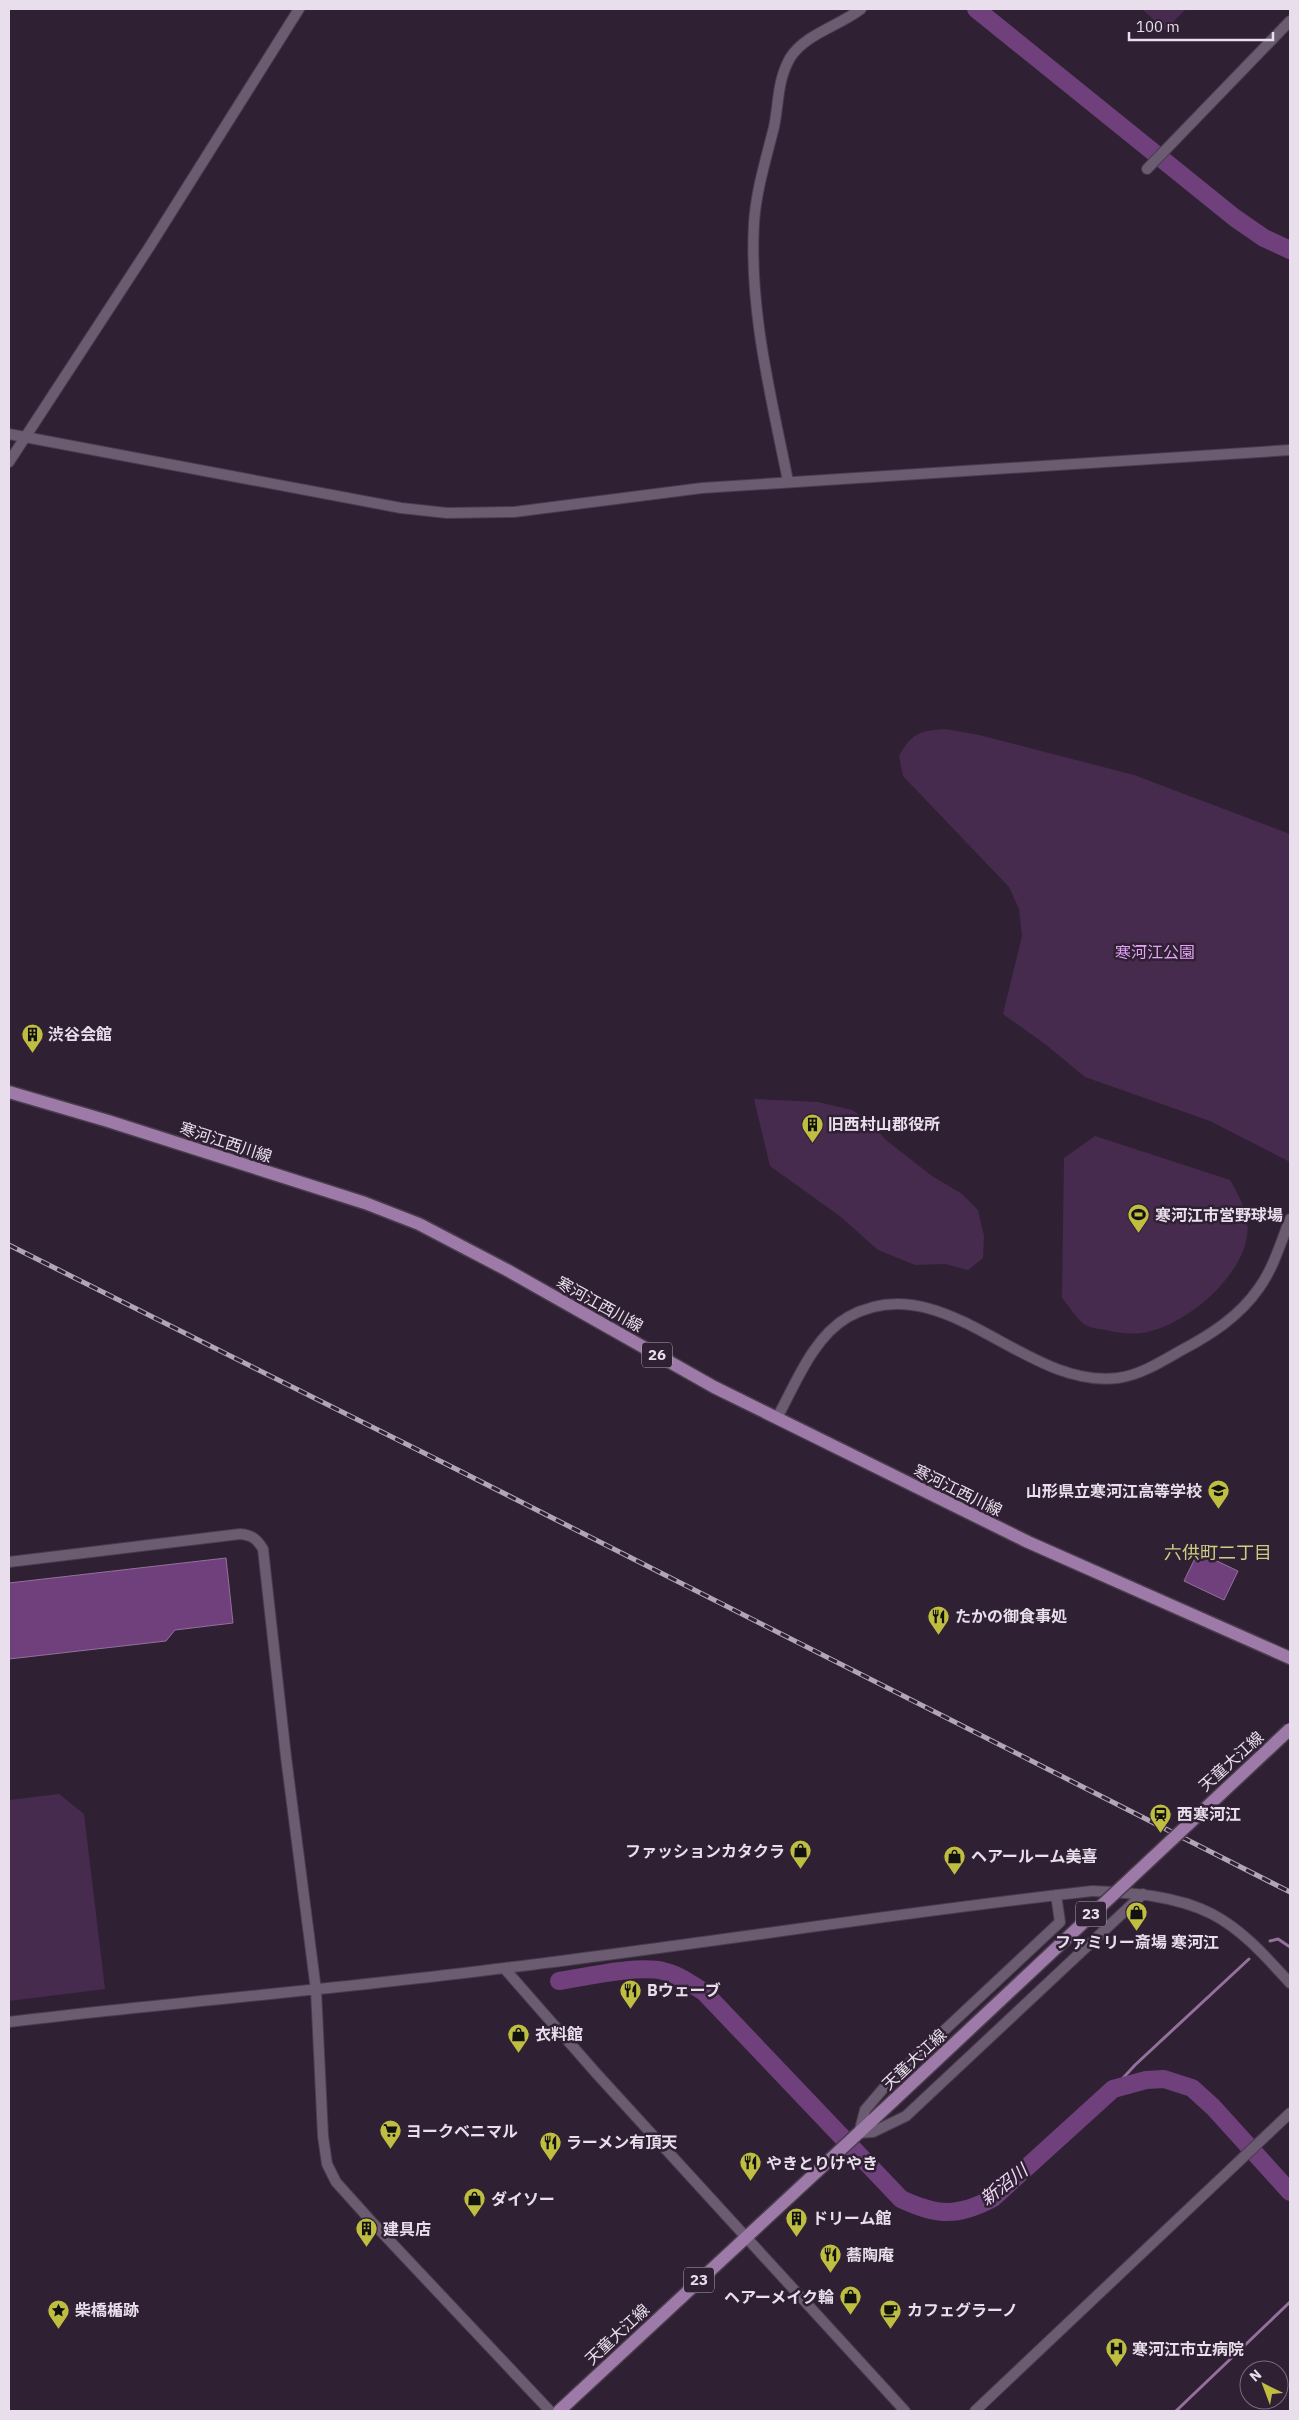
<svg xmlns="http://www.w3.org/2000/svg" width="1299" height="2420" font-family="'IBM Plex Sans','Noto Sans JP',sans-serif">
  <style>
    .park { fill: #472b4e }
    .water { fill: #6f407b; stroke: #94709d }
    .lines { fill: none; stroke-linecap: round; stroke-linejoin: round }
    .stream { stroke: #94709d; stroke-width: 3 }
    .river { stroke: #6f407b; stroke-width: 18 }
    .minor-casing { stroke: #493d4d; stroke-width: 12 }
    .major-casing { stroke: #493d4d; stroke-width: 15 }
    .minor { stroke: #6c5c71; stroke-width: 10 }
    .major { stroke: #9e7aa8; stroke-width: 12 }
    .rail-casing { stroke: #b1a6b5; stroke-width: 5 }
    .rail { stroke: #2f2133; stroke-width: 3; stroke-dasharray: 9; stroke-linecap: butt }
    .major-bridge-casing { stroke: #493d4d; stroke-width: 15; stroke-linecap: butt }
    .major-bridge { stroke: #9e7aa8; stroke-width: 12 }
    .labels { text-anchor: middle; stroke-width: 5; stroke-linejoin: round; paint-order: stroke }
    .shield { fill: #2f2133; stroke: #b1a6b4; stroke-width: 1 }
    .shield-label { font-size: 15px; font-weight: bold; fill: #e9dfec }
    .park-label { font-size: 16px; fill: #e6a3f8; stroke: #2f2133 }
    .poi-label { font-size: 16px; font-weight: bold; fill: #e9dfec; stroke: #2f2133; text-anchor: start }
    .street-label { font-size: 16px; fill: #e9dfec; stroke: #2f2133 }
    .neighbourhood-label { font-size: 18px; fill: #cdce80; stroke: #2f2133 }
    .water-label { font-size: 18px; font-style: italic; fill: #f3d8fa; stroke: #2f2133 }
  </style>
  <rect width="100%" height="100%" fill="#2f2133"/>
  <path class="park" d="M 1142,9 L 1186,9 L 1165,30 Z
    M 945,729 L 979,735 L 1134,775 L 1290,834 L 1290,1162 L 1210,1121 L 1085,1077 L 1045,1044 L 1003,1014 L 1022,936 L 1019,909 L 1009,887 L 903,776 L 899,756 C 912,733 919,731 945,729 Z
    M 754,1099 L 818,1102 L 852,1110 L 867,1119 L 887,1141 L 932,1176 L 962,1194 L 978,1210 L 984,1236 L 983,1258 L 968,1270 L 945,1264 L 915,1265 L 878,1250 L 841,1217 L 770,1166 Z
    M 1095,1136 L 1230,1180 C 1240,1198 1250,1214 1247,1236 C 1241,1277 1190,1321 1151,1331 C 1137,1335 1120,1334 1106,1330 C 1100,1329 1089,1328 1084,1324 C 1076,1318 1069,1306 1062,1298 L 1064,1158 Z
    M 59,1794 L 84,1814 L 105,1989 L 9,2001 L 9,1800 Z"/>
  <path class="water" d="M 1198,1552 L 1238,1571 L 1224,1600 L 1184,1581 Z
    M 226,1558 L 233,1623 L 175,1630 L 166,1641 L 9,1659 L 9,1583 Z"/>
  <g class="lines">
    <path class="stream" d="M 1270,1941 L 1278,1939 L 1290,1947
      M 1113,2089 L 1135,2065 L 1249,1959
      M 1176,2411 L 1290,2302"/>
    <path class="river" d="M 976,9 L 1235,218 L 1264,238 L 1290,250
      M 559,1981 C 585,1977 638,1965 663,1971 C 678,1974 691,1984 704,1992 L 901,2199 C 937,2216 958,2217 993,2198 L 1113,2089 L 1146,2080 L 1164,2079 L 1192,2088 L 1213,2107 L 1290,2192"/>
    <defs>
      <path id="minor" d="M 1147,169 L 1290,21
        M 9,434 L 401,508 L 447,513 L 514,512 L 702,488 L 1290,450
        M 9,462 L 150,246 L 299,9
        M 788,481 C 771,396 749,311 754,223 C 756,191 766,159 774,127 C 779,103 777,81 790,58 C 805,34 839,26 861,9
        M 777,1418 C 795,1385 813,1337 848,1317 C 944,1264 1024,1390 1118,1378 C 1140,1375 1161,1362 1180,1351 C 1210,1335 1239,1317 1259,1288 C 1273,1269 1281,1242 1290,1219
        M 9,1562 L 240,1534 C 252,1535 257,1539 263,1549 L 286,1757 L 316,1990 L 323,2136 L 327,2164 L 336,2182 L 372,2222 L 550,2411
        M 1056,1895 L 1060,1922 L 888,2083 L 865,2110 L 859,2133 L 873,2132 L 906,2116 L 1143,1894
        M 504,1968 L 596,2073 L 905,2411
        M 9,2022 C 174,2002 340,1989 505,1968 C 701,1944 896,1913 1092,1891 C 1132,1893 1175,1895 1212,1914 C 1243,1930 1267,1958 1290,1983
        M 975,2411 L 1290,2113"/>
      <path id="major" d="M 9,1092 L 108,1121 L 365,1203 L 419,1224 L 507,1270 L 714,1387 L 1028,1542 L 1290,1658
        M 559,2411 L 893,2101"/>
    </defs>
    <use href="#minor" class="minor-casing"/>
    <use href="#major" class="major-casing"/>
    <use href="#minor" class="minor"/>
    <use href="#major" class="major"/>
    <defs>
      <path id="rail" d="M 9,1245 L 456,1469 L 1290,1892"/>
    </defs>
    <use href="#rail" class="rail-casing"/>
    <use href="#rail" class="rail"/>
    <defs>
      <path id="major-bridge" d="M 893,2101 L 1290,1729"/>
    </defs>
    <use href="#major-bridge" class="major-bridge-casing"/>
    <use href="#major-bridge" class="major-bridge"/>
  </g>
  <defs>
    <symbol id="building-pin" viewBox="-11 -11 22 30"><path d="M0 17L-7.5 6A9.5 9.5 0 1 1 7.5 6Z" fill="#bfbe41" stroke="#2f2133"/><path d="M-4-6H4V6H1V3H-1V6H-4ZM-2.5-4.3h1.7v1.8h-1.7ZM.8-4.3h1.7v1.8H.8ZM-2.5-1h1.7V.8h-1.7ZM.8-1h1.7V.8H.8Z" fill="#111"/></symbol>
    <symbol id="stadium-pin" viewBox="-11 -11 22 30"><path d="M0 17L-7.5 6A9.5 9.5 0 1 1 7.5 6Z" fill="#bfbe41" stroke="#2f2133"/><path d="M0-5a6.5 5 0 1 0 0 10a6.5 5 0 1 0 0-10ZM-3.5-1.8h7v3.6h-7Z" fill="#111"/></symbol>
    <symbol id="school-pin" viewBox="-11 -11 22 30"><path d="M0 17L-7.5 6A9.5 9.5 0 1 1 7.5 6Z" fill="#bfbe41" stroke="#2f2133"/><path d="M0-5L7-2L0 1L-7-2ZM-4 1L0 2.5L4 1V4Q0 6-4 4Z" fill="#111"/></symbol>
    <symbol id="restaurant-pin" viewBox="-11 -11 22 30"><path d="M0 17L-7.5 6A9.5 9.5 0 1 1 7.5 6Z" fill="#bfbe41" stroke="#2f2133"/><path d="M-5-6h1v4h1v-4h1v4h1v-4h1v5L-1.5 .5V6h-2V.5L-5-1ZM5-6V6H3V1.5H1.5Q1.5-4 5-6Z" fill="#111"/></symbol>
    <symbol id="station-pin" viewBox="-11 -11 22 30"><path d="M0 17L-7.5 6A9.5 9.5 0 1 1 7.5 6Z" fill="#bfbe41" stroke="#2f2133"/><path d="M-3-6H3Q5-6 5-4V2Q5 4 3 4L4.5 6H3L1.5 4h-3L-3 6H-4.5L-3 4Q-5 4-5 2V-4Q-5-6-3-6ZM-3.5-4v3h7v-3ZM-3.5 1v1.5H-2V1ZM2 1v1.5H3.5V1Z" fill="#111"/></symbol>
    <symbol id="shop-pin" viewBox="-11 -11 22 30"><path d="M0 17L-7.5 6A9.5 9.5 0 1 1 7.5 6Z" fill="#bfbe41" stroke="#2f2133"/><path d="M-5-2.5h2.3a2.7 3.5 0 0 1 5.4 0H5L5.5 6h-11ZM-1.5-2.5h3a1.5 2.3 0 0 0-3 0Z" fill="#111"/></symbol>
    <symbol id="supermarket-pin" viewBox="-11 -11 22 30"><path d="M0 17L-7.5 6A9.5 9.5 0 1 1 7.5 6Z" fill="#bfbe41" stroke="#2f2133"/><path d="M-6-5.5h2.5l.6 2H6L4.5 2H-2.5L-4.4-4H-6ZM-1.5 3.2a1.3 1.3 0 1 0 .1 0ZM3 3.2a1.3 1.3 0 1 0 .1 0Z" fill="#111"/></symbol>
    <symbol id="sight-pin" viewBox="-11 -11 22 30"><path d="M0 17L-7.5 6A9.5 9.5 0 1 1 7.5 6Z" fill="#bfbe41" stroke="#2f2133"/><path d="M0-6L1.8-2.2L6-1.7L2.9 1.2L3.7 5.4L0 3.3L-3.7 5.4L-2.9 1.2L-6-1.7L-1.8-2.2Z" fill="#111"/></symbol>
    <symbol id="cafe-pin" viewBox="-11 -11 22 30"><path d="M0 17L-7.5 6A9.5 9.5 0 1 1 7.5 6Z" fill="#bfbe41" stroke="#2f2133"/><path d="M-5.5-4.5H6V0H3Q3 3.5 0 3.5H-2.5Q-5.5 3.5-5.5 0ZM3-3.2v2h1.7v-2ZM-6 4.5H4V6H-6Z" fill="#111"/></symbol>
    <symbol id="hospital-pin" viewBox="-11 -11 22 30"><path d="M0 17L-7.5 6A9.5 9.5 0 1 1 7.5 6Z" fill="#bfbe41" stroke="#2f2133"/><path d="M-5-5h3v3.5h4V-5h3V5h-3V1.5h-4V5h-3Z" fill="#111"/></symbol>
  </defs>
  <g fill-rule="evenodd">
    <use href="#building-pin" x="20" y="1022" width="25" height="34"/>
    <use href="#building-pin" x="800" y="1112" width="25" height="34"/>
    <use href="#stadium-pin" x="1126" y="1202" width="25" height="34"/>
    <use href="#school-pin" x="1206" y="1478" width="25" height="34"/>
    <use href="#restaurant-pin" x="926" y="1604" width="25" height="34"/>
    <use href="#station-pin" x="1148" y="1802" width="25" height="34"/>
    <use href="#shop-pin" x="788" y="1838" width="25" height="34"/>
    <use href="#shop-pin" x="942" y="1844" width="25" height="34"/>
    <use href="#shop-pin" x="1124" y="1900" width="25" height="34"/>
    <use href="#restaurant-pin" x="618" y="1978" width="25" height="34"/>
    <use href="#shop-pin" x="506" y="2022" width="25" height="34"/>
    <use href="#supermarket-pin" x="378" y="2118" width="25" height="34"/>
    <use href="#restaurant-pin" x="538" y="2130" width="25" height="34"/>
    <use href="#restaurant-pin" x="738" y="2150" width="25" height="34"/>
    <use href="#shop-pin" x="462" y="2186" width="25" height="34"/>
    <use href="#building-pin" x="784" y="2206" width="25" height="34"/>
    <use href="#building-pin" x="354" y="2216" width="25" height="34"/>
    <use href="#restaurant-pin" x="818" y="2242" width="25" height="34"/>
    <use href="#shop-pin" x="838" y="2284" width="25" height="34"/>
    <use href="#sight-pin" x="46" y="2298" width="25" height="34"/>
    <use href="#cafe-pin" x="878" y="2298" width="25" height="34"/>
    <use href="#hospital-pin" x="1104" y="2336" width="25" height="34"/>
  </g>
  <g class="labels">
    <g class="shield">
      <rect x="642" y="1342.5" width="30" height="25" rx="4"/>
      <rect x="1076" y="1901.5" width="30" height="25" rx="4"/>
      <rect x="684" y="2267.5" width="30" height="25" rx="4"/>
    </g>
    <g class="shield-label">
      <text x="657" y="1360">26</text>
      <text x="1091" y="1919">23</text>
      <text x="699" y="2285">23</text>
    </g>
    <g class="park-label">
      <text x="1155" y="958">寒河江公園</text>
    </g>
    <g class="poi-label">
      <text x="48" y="1040">渋谷会館</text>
      <text x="828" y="1130">旧西村山郡役所</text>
      <text x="1155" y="1221">寒河江市営野球場</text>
      <text x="1202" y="1497" text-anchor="end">山形県立寒河江高等学校</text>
      <text x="955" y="1622">たかの御食事処</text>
      <text x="1177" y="1820">西寒河江</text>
      <text x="785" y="1857" text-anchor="end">ファッションカタクラ</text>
      <text x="971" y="1862">ヘアールーム美喜</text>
      <text x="1137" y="1948" text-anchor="middle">ファミリー斎場 寒河江</text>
      <text x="647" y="1996">Bウェーブ</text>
      <text x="535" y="2040">衣料館</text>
      <text x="406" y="2137">ヨークベニマル</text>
      <text x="566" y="2148">ラーメン有頂天</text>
      <text x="766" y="2169">やきとりけやき</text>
      <text x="491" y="2205">ダイソー</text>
      <text x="812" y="2224">ドリーム館</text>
      <text x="383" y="2235">建具店</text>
      <text x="846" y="2261">蕎陶庵</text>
      <text x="834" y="2303" text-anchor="end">ヘアーメイク輪</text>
      <text x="75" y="2316">柴橋楯跡</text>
      <text x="907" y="2316">カフェグラーノ</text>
      <text x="1132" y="2355">寒河江市立病院</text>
    </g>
    <g class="street-label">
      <text transform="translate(226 1142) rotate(18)" y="6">寒河江西川線</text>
      <text transform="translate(600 1304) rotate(29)" y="6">寒河江西川線</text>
      <text transform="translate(958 1490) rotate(26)" y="6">寒河江西川線</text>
      <text transform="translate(1231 1761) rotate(-42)" y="6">天童大江線</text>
      <text transform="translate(914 2059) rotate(-43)" y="6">天童大江線</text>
      <text transform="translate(617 2334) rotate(-43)" y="6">天童大江線</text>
    </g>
    <g class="neighbourhood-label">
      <text x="1218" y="1559">六供町二丁目</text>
    </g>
    <g class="water-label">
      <text transform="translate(1004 2185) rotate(-38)" y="6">新沼川</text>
    </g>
  </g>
  <rect width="1299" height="2420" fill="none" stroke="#e9dfec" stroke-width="20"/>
  <g transform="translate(1264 2385) rotate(318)"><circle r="24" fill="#2f2133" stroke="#796d7d"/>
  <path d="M0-4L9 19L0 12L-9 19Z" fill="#bfbe41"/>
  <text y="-8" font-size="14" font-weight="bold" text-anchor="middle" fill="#e9dfec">N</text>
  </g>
  <path d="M1129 32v8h144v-8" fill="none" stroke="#e9dfec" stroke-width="2.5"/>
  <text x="1136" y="32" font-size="15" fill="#e9dfec" stroke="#2f2133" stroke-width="4" paint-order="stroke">100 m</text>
</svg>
